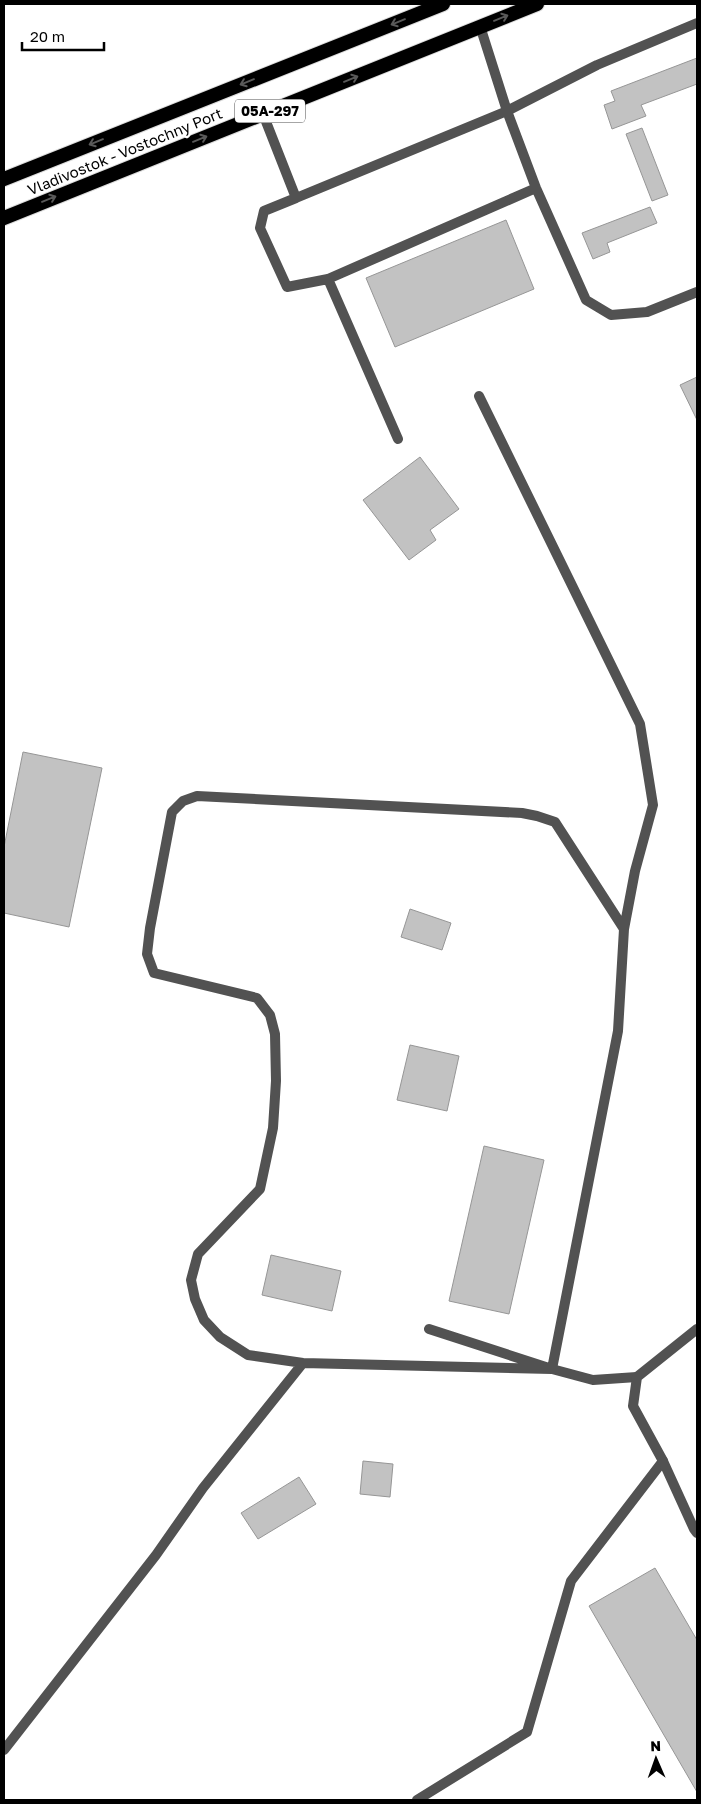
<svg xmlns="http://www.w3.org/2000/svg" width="701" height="1804" font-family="'Golos Text',sans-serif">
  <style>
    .building { fill: #c2c2c2; stroke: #969696 }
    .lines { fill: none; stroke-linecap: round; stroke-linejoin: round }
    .trunk-casing { stroke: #dbdbdb; stroke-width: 16 }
    .service { stroke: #525252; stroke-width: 10 }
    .minor { stroke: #525252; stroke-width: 10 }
    .trunk { stroke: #000; stroke-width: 14 }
    .oneway { stroke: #595959 }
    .labels { text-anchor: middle; stroke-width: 4.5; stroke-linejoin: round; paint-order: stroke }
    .shield { fill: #fff; stroke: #4c4c4c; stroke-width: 1 }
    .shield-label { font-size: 14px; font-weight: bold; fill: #000 }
    .street-label { font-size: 15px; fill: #000; stroke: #fff }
  </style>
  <rect width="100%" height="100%" fill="#fff"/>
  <path class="building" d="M 697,58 L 697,84 L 641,105 L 646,116 L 612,129 L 604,105 L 615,101 L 611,91 Z
    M 642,128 L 668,195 L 652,201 L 626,134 Z
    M 650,207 L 657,223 L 607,243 L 610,252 L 593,259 L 582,233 Z
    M 506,220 L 534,289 L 395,347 L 366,278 Z
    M 697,377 L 697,420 L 680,385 Z
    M 420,457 L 459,509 L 430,530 L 436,540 L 409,560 L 363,500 Z
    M 23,752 L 102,768 L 69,927 L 4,913 L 4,847 Z
    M 410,909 L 451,923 L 442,950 L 401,937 Z
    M 410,1045 L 459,1056 L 447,1111 L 397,1100 Z
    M 484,1146 L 544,1160 L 509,1314 L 449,1301 Z
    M 271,1255 L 341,1271 L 332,1311 L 262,1295 Z
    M 363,1461 L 393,1464 L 390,1497 L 360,1494 Z
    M 299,1477 L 316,1504 L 258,1539 L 241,1513 Z
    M 655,1568 L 697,1640 L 697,1792 L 589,1606 Z"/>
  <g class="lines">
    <defs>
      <path id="trunk" d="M 4,179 L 443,4
        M 4,218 L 537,4"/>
    </defs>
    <use href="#trunk" class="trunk-casing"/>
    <path class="service" d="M 480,26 L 507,111 L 536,188 L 586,300 L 611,315 L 647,312 L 697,292
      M 263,114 L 296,198 L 264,211 L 260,228 L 287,287 L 328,279 L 536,188
      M 296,198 L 507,111 L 597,65 L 697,23
      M 328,279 L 398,439
      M 479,396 L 640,724 L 653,805 L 635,871 L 624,929 L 618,1031 L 552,1369
      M 429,1329 L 552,1369 L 593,1380 L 637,1377
      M 552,1369 L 303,1363 L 248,1355 L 220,1337 L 204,1320 L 195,1299 L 191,1280 L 198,1254 L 260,1189 L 273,1128 L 276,1081 L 275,1034 L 270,1015 L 257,998 L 154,973 L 147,954 L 150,928 L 172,812 L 183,801 L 197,796 L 522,813 L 537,816 L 555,822 L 624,929
      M 4,1750 L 156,1555 L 203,1488 L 303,1363
      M 417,1800 L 527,1732 L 571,1581 L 663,1461"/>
    <path class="minor" d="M 697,1329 L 637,1377 L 633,1406 L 663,1461 L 694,1529 L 697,1533"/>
    <use href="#trunk" class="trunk"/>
  </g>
  <defs><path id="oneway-shaft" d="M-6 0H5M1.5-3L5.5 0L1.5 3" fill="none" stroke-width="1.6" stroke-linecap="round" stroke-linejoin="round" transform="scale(1.25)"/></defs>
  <g class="oneway">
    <use href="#oneway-shaft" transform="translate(501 18) rotate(-22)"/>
    <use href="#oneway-shaft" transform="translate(398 22) rotate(158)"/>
    <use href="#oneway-shaft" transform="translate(351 79) rotate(-22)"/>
    <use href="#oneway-shaft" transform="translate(247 82) rotate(158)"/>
    <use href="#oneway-shaft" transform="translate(200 139) rotate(-22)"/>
    <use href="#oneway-shaft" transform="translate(96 142) rotate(158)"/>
    <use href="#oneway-shaft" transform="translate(49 199) rotate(-22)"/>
  </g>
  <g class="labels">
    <rect class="shield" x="235" y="99.5" width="70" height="23" rx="4"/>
    <g class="shield-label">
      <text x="270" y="116">05А-297</text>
    </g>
    <g class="street-label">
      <text transform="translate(125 152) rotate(-22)" y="5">Vladivostok - Vostochny Port</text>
    </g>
  </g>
  <rect width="701" height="1804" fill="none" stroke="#000000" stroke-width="10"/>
  <g transform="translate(656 1759) rotate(358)" stroke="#ffffff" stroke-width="4" paint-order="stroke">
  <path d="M0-4L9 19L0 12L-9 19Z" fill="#000000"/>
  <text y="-8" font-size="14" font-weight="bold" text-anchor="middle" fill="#000000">N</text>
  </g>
  <path d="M22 42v8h82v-8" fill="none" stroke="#000000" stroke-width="2.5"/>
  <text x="30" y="42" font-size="15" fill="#000000" stroke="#ffffff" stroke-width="4" paint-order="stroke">20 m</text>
</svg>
